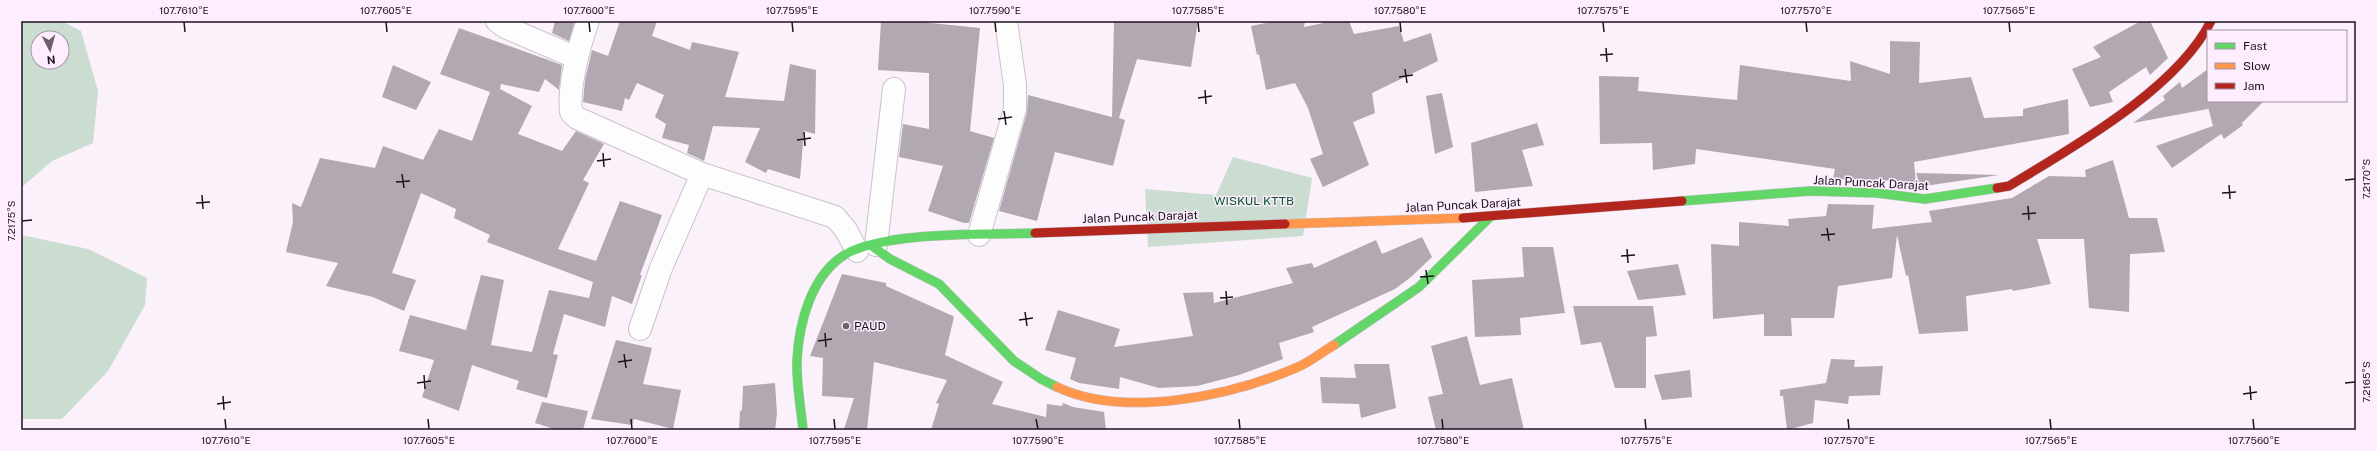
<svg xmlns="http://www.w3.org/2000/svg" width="2377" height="451" font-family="'Public Sans',sans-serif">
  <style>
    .green { fill: #cbdcd0; fill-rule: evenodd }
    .building { fill: #b1a8b2 }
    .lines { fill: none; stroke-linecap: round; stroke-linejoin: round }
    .street-casing { stroke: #cbc2cc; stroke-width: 24 }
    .fast-casing { stroke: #cbc2cc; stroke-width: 10 }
    .slow-casing { stroke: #cbc2cc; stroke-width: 10 }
    .jam-casing { stroke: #cbc2cc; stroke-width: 10 }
    .street { stroke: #fefdfe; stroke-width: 22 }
    .fast { stroke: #63d668; stroke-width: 9 }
    .slow { stroke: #ff974d; stroke-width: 9 }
    .jam { stroke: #b3261e; stroke-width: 9 }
    .ticks { fill: none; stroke: #1d131e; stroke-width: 1.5 }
    .poi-dot { fill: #6a616b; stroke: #fdedff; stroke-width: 1.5 }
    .labels { text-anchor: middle; stroke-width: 3; stroke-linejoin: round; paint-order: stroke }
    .street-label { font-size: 12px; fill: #1d131e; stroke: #fdedff }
    .park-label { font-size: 12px; fill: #045425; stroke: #fdedff }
    .poi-label { font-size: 12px; fill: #1d131e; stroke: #fdedff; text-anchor: start }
    .neatline { fill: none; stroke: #1d131e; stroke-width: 1.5 }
    .ticks-label { font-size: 10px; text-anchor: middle; fill: #1d131e }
  </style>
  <rect width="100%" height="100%" fill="#faf1fb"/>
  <path class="green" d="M 21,21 L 61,21 L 81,31 L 98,91 L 93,143 L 52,161 L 21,188 ZM 38,38 L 62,38 L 62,62 L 38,62 Z
    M 1233,157 L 1312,178 L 1303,236 L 1148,247 L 1145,189 L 1216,195 Z
    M 21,235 L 88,249 L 147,278 L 145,305 L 108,371 L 62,419 L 21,419 Z"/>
  <path class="building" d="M 555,21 L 575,21 L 569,41 L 552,33 Z
    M 620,21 L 657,21 L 652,36 L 690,50 L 692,42 L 739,52 L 725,97 L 784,101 L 790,64 L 816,70 L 815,134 L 804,131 L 800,179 L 768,169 L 766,173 L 745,162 L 760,128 L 713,126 L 704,161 L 687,153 L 689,145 L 662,138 L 666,124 L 655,117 L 664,95 L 637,83 L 629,100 L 625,98 L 622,111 L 583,102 L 585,80 L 592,50 L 608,56 Z
    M 881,21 L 911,21 L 980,28 L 970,131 L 994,138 L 969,223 L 964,223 L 928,211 L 943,166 L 899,157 L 903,124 L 929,129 L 929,73 L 878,70 Z
    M 1114,21 L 1198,21 L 1191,67 L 1137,59 L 1119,118 L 1125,120 L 1113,166 L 1055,152 L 1037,221 L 999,211 L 1027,112 L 1028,95 L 1112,117 Z
    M 1276,21 L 1305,21 L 1304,27 L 1333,21 L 1349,21 L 1354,34 L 1399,26 L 1404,42 L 1431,33 L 1438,61 L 1372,93 L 1375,113 L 1353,122 L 1369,165 L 1323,187 L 1310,159 L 1323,154 L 1308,108 L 1295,83 L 1266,90 L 1259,54 L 1257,55 L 1251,26 Z
    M 2141,21 L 2150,21 L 2168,58 L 2150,75 L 2146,67 L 2109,92 L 2113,102 L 2090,107 L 2072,69 L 2101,57 L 2093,47 Z
    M 459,28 L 562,65 L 559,90 L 545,79 L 539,92 L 501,84 L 500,89 L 532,106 L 518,134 L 562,151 L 576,131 L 604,144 L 583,180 L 589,183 L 558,249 L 596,261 L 620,201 L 662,215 L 640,275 L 642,275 L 632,304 L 612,296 L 605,327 L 564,314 L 553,354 L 558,355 L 547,398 L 516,389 L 519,381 L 472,365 L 459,411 L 422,397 L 434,360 L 399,351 L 410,315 L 466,330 L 481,275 L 504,280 L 491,345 L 532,352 L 549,290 L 589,298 L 593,282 L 487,242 L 490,235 L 454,218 L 456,209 L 421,193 L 392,273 L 416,280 L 404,311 L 373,297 L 326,286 L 338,263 L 286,252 L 293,222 L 292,203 L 301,207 L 320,158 L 375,168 L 383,146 L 423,160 L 439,129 L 472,141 L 490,92 L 440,74 Z
    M 1890,41 L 1920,42 L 1919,83 L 1971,77 L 1984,118 L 2023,116 L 2023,109 L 2068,99 L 2069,134 L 1914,162 L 1916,185 L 1876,179 L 1875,180 L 1833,179 L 1835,169 L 1696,149 L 1695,164 L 1653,170 L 1652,143 L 1600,144 L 1599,76 L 1639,77 L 1638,91 L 1737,100 L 1740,65 L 1851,81 L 1850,61 L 1890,74 Z
    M 393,65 L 431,82 L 416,110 L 382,97 Z
    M 2208,69 L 2208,101 L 2264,101 L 2242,123 L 2243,125 L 2224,139 L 2221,134 L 2172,168 L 2156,146 L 2213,126 L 2208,107 L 2208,109 L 2133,123 L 2165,100 L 2163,96 L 2180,82 L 2182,88 Z
    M 1442,93 L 1453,147 L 1435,154 L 1426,96 Z
    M 1537,123 L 1544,145 L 1522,150 L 1533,186 L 1475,192 L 1471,143 Z
    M 2113,160 L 2129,218 L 2157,218 L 2165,252 L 2130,254 L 2129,312 L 2089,308 L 2084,239 L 2037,239 L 2051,284 L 2013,291 L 2012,289 L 1966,296 L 1968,331 L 1919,334 L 1908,275 L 1906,276 L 1897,235 L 1892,278 L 1838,286 L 1834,318 L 1791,318 L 1792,336 L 1764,336 L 1764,314 L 1713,319 L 1711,244 L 1739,246 L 1739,222 L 1789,226 L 1788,219 L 1826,216 L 1828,204 L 1874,205 L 1872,229 L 1932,222 L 1929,211 L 2012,198 L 2049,176 L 2086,177 L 2085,170 Z
    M 1916,173 L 1999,175 L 1925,186 L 1920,186 Z
    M 1422,237 L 1432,257 L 1411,277 L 1395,289 L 1312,327 L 1314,332 L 1279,343 L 1283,359 L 1239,375 L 1197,386 L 1159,388 L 1120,377 L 1119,389 L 1079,383 L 1070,379 L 1076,358 L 1045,350 L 1058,310 L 1120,329 L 1114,347 L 1193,336 L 1183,293 L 1213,292 L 1214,303 L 1293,283 L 1286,268 L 1312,263 L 1314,268 L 1376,240 L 1382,254 Z
    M 1522,247 L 1553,247 L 1565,313 L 1520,318 L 1521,335 L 1475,337 L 1472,280 L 1524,277 Z
    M 1678,264 L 1686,295 L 1638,300 L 1627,271 Z
    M 842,274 L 886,283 L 886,286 L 953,316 L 954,317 L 945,355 L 1003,382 L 992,404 L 1046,417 L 1047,404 L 1062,406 L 1063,403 L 1073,407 L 1104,412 L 1106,430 L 931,430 L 939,404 L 936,403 L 947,380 L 874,362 L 867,430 L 844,429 L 854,398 L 822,396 L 823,358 L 810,356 Z
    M 1573,306 L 1653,306 L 1657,336 L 1646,337 L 1646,388 L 1615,388 L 1601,342 L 1581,345 Z
    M 1467,336 L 1480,385 L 1512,378 L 1524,430 L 1436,430 L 1428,397 L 1443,394 L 1431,346 Z
    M 616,340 L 652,348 L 643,384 L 681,390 L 673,429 L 634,419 L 632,425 L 591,419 Z
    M 1831,359 L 1855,360 L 1854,367 L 1883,366 L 1880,395 L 1849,396 L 1848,404 L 1815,400 L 1813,423 L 1787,430 L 1783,396 L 1780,396 L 1780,390 L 1826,383 Z
    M 1354,364 L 1389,364 L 1396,408 L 1361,418 L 1359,404 L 1322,403 L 1320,377 L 1356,378 Z
    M 1690,370 L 1692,397 L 1662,400 L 1654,375 Z
    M 775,383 L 777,414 L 775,430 L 739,430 L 740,411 L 742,410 L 743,386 Z
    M 542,402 L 588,411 L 583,430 L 557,430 L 535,423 Z"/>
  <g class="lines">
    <defs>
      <path id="street" d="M 497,21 L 505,27 L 577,58
        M 588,21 C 579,46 568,86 571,112 L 577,118 L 702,174 L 835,217 L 846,230 L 857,251
        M 979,235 L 1015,109 L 1015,85 L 1006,21
        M 876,245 L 894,89
        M 640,329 L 661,268 L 702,174"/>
      <path id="fast" d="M 1682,201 L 1810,191 L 1877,193 L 1925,199 L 1997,188
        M 872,246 L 890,259 L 939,284 L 1014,361 L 1041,379 L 1057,387
        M 1334,345 L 1419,287 L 1490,217
        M 803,430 C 801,407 796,384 797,360 C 799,323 811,275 846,254 C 886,231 987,235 1035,233"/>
      <path id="slow" d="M 1285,224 L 1463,218
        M 1057,387 C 1125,419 1231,396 1298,367 C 1310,362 1322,352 1334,345"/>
      <path id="jam" d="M 1997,188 L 2009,186 C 2073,147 2177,89 2211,21
        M 1463,218 L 1682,201
        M 1035,233 L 1285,224"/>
    </defs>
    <use href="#street" class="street-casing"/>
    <use href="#fast" class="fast-casing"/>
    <use href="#slow" class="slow-casing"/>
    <use href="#jam" class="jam-casing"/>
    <use href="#street" class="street"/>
    <use href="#fast" class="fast"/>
    <use href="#slow" class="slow"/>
    <use href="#jam" class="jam"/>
  </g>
  <path class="ticks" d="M 184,22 L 185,32M 386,22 L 387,32M 589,22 L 590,32M 792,22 L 793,32M 995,22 L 996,32M 1198,22 L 1199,32M 1400,22 L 1401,32M 1603,22 L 1604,32M 1806,22 L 1807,32M 2009,22 L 2010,32M 1606,48 L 1607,62M 1600,55 L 1613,54M 1405,69 L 1407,83M 1399,77 L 1413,75M 1205,90 L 1206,104M 1198,98 L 1212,96M 1004,111 L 1006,125M 998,119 L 1012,117M 804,132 L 805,146M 797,140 L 811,138M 603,153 L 604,167M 597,161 L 611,159M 402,174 L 404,188M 2345,180 L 2355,179M 396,182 L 410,181M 2229,185 L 2230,199M 2222,193 L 2236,192M 202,195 L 203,209M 196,203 L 210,202M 2028,206 L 2029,220M 2022,214 L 2036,213M 22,221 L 32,220M 1827,228 L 1829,241M 1821,235 L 1835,234M 1627,249 L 1628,263M 1621,256 L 1635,255M 1426,270 L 1428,284M 1420,277 L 1434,276M 1226,291 L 1227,305M 1220,298 L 1233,297M 1025,312 L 1027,326M 1019,320 L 1033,318M 825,333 L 826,347M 818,341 L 832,339M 624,354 L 626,368M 618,362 L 632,360M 424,375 L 425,389M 417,383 L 431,381M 2345,383 L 2355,382M 2250,386 L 2251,400M 2243,394 L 2257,392M 223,396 L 224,410M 217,404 L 231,402M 225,419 L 226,429M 428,419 L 429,429M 631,419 L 632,429M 834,419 L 835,429M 1036,419 L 1038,429M 1239,419 L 1240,429M 1442,419 L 1443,429M 1645,419 L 1646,429M 1848,419 L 1849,429M 2050,419 L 2051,429M 2253,419 L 2254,429"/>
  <circle class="poi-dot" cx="846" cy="326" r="4"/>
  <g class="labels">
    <g class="street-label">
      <text transform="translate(1871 183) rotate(3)" y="4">Jalan Puncak Darajat</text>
      <text transform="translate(1463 205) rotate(-3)" y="4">Jalan Puncak Darajat</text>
      <text transform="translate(1140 217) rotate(-2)" y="4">Jalan Puncak Darajat</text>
    </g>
    <g class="park-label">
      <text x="1254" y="205">WISKUL KTTB</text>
    </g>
    <g class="poi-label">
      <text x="854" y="330">PAUD</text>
    </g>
  </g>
  <rect width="2377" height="451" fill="none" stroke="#fdedff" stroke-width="44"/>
  <rect x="2207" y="30" width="140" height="72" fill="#fdedff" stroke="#a396a5"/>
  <rect x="2215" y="43" width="20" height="6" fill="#63d668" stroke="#a396a5"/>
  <text x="2243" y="50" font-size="12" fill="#1d131e">Fast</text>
  <rect x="2215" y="63" width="20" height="6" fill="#ff974d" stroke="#a396a5"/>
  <text x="2243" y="70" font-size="12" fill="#1d131e">Slow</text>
  <rect x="2215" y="83" width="20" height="6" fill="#b3261e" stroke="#a396a5"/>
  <text x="2243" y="90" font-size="12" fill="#1d131e">Jam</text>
  <g transform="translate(50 50) rotate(174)"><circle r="19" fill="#fdedff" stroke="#a396a5"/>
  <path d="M0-3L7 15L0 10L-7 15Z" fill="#6a616b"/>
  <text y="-6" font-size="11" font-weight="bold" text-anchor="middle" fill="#1d131e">N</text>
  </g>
  <rect x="22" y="22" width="2333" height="407" class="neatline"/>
  <g class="ticks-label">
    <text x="184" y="14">107.7610°E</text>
    <text x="386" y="14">107.7605°E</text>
    <text x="589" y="14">107.7600°E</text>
    <text x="792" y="14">107.7595°E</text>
    <text x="995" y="14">107.7590°E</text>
    <text x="1198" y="14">107.7585°E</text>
    <text x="1400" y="14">107.7580°E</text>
    <text x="1603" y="14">107.7575°E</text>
    <text x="1806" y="14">107.7570°E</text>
    <text x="2009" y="14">107.7565°E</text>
    <text transform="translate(2366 179) rotate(-90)" y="4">7.2170°S</text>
    <text transform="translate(11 221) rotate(-90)" y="4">7.2175°S</text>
    <text transform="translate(2366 382) rotate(-90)" y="4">7.2165°S</text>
    <text x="226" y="444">107.7610°E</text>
    <text x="429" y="444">107.7605°E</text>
    <text x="632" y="444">107.7600°E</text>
    <text x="835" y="444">107.7595°E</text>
    <text x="1038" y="444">107.7590°E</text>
    <text x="1240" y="444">107.7585°E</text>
    <text x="1443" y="444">107.7580°E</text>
    <text x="1646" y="444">107.7575°E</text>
    <text x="1849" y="444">107.7570°E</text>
    <text x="2051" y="444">107.7565°E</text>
    <text x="2254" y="444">107.7560°E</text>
  </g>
</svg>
